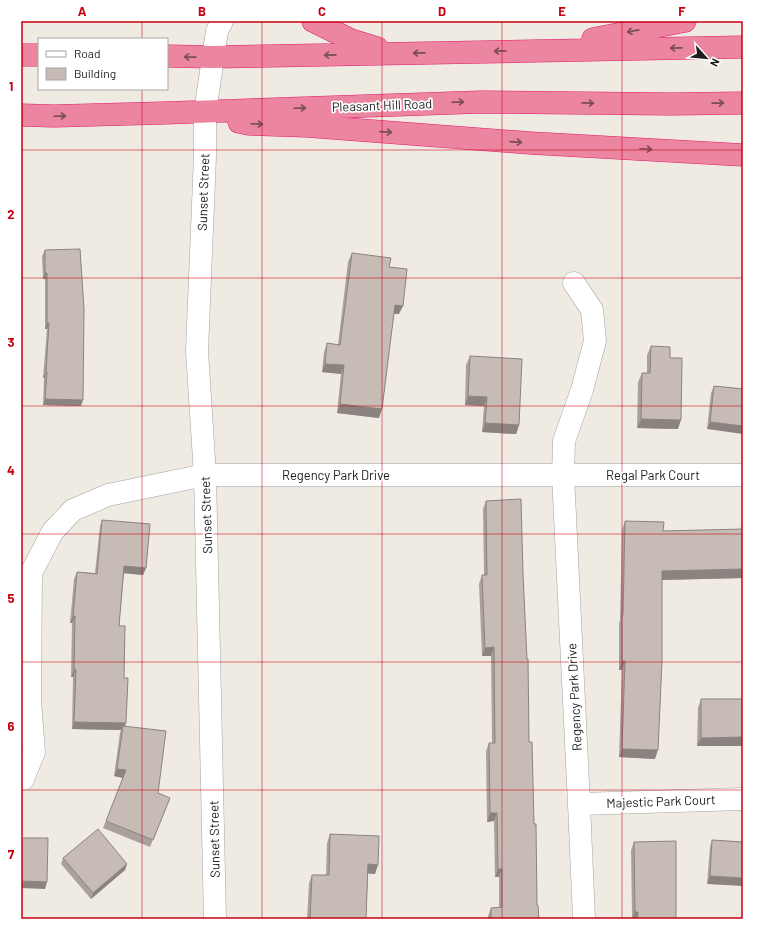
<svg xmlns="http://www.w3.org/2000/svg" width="764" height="940" font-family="Barlow,sans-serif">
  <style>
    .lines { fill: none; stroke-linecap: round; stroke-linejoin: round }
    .minor-casing { stroke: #a4a4a4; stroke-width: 23 }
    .highway-casing { stroke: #e21a6e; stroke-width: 23 }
    .minor { stroke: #fff; stroke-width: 22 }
    .highway { stroke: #eb85a0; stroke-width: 22 }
    .wall { fill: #aba19c }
    .shaded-wall { fill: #8b837f }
    .building { fill: #c7bbb5; stroke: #8b837f }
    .oneway { stroke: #7a4c58 }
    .grid { fill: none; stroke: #ca0010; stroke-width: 1; stroke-opacity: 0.55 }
    .labels { text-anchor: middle; stroke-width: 3.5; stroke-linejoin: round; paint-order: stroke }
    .street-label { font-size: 13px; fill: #1d1d1d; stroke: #fff }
    .neatline { fill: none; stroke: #ca0010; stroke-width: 1.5 }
    .grid-label { font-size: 13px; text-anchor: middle; font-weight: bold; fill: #ca0010 }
  </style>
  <rect width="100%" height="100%" fill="#efeae2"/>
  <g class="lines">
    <defs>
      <path id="minor" d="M 574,283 L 592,310 L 595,341 L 582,390 L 564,441 L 563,475 L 743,475
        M 21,779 L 23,779 L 34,752 L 30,700 L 31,573 L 53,531 L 73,510 L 108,495 L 205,475 L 563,475 L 579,804 L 584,919
        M 579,804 L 743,799
        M 215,919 L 205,475 L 197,351 L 205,156 L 205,112 L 217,31 L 222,21"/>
      <path id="highway" d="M 313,21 L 351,40 L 377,48
        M 593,39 L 685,21
        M 21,55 L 39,55
        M 167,56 L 212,57 L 743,47
        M 21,115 L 54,116 L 164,113 L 481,102 L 671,104 L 743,103
        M 239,122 L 249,124 L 307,126 L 530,143 L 743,155"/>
    </defs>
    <use href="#minor" class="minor-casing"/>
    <use href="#highway" class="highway-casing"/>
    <use href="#minor" class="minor"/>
    <use href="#highway" class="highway"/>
  </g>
  <path class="wall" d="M 45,250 L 81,406 L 43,405 L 44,378 L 43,378 L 47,329 L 45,329 L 45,279 L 43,279 L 42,256 Z
    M 352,253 L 389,267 L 399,314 L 394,314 L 379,418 L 337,413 L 341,374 L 322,372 L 324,352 L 327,343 L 338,345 L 348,262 Z
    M 651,346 L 670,358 L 678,429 L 637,428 L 638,382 L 642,373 L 647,373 L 647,355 Z
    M 470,356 L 519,425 L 516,434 L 482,432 L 484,406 L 465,405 L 466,365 Z
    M 714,386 L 743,389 L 707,429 L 711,393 Z
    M 486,501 L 523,574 L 529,742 L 534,824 L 537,905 L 539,919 L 488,919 L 488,916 L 491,908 L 499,907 L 499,877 L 495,877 L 494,821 L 487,822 L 486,751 L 489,743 L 492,743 L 491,656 L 482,656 L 479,584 L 482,575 L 484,575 L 483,509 Z
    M 102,520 L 146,568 L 143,575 L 124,573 L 119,626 L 124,678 L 126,723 L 125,726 L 158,793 L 170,798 L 150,847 L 103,828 L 123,778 L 114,776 L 120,733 L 121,730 L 72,729 L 73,677 L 71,677 L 72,623 L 70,623 L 74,579 L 77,572 L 95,573 L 100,526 Z
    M 625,521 L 663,531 L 741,529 L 741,527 L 743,521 L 743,578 L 662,580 L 655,759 L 619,757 L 622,670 L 619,670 L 619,623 L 620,620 L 622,530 Z
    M 701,699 L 743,699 L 743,746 L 697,746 L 698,708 Z
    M 330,834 L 375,874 L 368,873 L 366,919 L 307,919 L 309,883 L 312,875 L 326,875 L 327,843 Z
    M 712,840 L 743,842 L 707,884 L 710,847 Z
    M 634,842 L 676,919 L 632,919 L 631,850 Z
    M 63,858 L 127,864 L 125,870 L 91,899 L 61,864 Z"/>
  <path class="shaded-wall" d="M 45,273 L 47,273 L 45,279 L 43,279 Z
    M 395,305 L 403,306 L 399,314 L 392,314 Z
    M 47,323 L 49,323 L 47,329 L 45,329 Z
    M 325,364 L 344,365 L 341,374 L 322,372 Z
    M 46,372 L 47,372 L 44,378 L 43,378 Z
    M 468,396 L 487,397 L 484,406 L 465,405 Z
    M 45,399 L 83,400 L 81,406 L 43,405 Z
    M 340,404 L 382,409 L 379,418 L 337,413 Z
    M 641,419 L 681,420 L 678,429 L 637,428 Z
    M 710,422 L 743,426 L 743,434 L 707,429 Z
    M 485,423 L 519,425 L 516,434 L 482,432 Z
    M 124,566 L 146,568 L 143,575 L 122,573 Z
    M 743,569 L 743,578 L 659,580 L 662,571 Z
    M 73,616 L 75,616 L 72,623 L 70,623 Z
    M 494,647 L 491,656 L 482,656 L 485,648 Z
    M 622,661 L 625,661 L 622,670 L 619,670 Z
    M 74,670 L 76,670 L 73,677 L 71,677 Z
    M 74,722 L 126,723 L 123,730 L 123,726 L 121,730 L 72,729 Z
    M 743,737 L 743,746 L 697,746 L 701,738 Z
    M 622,749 L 658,750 L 655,759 L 619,757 Z
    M 117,769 L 126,770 L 123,778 L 114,776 Z
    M 490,813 L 497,813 L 494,821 L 487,822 Z
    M 127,864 L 125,870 L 91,899 L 93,893 Z
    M 368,864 L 378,865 L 375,874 L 365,873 Z
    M 498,869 L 502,869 L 499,877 L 495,877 Z
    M 710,876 L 743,878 L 743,886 L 707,884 Z
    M 21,881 L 47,882 L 45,889 L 21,888 Z
    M 635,912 L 638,912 L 636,919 L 632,919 Z"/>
  <path class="building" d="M 80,249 L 84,309 L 83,400 L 45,399 L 47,372 L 46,372 L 49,323 L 47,323 L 47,273 L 45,273 L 45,250 Z
    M 352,253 L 391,258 L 389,267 L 407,269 L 403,306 L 395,305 L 382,409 L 340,404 L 344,365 L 325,364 L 327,343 L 340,345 Z
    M 651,346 L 670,347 L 670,358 L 682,358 L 681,420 L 641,419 L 642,373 L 650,373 Z
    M 470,356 L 522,359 L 519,425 L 485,423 L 487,397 L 468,396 Z
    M 714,386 L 743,389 L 743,426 L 710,422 Z
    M 521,499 L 523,574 L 527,659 L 528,659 L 529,742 L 532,742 L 534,824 L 536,824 L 537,905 L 538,905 L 539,919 L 491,919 L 491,908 L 502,907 L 502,869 L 498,869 L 497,813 L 490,813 L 489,743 L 495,743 L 494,647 L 485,648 L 482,575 L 487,575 L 486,501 Z
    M 102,520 L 150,524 L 146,568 L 124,566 L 119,626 L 125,626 L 124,678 L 128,678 L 126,723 L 74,722 L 76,670 L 74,670 L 75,616 L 73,616 L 77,572 L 97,574 Z
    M 625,521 L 664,522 L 663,531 L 743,529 L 743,569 L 662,571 L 662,661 L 658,750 L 622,749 L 625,661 L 622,661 L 622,615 L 623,615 Z
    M 701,699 L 743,699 L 743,737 L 701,738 Z
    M 123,726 L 166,731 L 158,793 L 170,798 L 153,840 L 106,821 L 126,770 L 117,769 Z
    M 98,829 L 127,864 L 93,893 L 63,858 Z
    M 330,834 L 379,836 L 378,865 L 368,864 L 366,919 L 310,919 L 312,875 L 329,875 Z
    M 21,838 L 48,838 L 47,882 L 21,881 Z
    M 712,840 L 743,842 L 743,878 L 710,876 Z
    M 676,841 L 676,919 L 638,919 L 638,912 L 635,912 L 634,842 Z"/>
  <defs><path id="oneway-shaft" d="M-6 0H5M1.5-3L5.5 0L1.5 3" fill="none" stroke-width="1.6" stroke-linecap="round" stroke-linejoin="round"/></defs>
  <g class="oneway">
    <use href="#oneway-shaft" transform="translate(633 31) rotate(169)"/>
    <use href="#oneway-shaft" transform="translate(676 48) rotate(179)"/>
    <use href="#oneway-shaft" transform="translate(500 51) rotate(179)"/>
    <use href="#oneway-shaft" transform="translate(419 53) rotate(179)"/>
    <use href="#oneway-shaft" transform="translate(330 55) rotate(179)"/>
    <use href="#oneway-shaft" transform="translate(190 57) rotate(-179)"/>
    <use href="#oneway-shaft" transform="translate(458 102) rotate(-2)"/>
    <use href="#oneway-shaft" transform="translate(588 103) rotate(1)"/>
    <use href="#oneway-shaft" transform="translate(718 103) rotate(-1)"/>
    <use href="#oneway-shaft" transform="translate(300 108) rotate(-2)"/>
    <use href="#oneway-shaft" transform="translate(60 116) rotate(-2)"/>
    <use href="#oneway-shaft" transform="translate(257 124) rotate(2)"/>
    <use href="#oneway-shaft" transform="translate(386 132) rotate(4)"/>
    <use href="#oneway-shaft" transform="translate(516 142) rotate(4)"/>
    <use href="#oneway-shaft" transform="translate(646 149) rotate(3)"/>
  </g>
  <path class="grid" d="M 142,21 L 142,39M 262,21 L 262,919M 382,21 L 382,919M 502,21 L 502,919M 622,21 L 622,919M 142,89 L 142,919M 21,150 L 743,150M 21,278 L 743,278M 21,406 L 743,406M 21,534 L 743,534M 21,662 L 743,662M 21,790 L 743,790"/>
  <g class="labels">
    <g class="street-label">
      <text transform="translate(382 105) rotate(-2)" y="5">Pleasant Hill Road</text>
      <text transform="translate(203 192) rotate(-88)" y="5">Sunset Street</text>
      <text x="336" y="480">Regency Park Drive</text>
      <text x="653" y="480">Regal Park Court</text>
      <text transform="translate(206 515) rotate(-92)" y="5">Sunset Street</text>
      <text transform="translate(574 697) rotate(-93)" y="5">Regency Park Drive</text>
      <text transform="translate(661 801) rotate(-2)" y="5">Majestic Park Court</text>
      <text transform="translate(214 839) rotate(-91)" y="5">Sunset Street</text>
    </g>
  </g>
  <rect width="764" height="940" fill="none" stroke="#ffffff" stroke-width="44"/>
  <rect x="38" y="38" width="130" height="52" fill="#ffffff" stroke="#a5a5a5"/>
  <rect x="46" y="51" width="20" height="6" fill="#ffffff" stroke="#a5a5a5"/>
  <text x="74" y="58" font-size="12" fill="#1d1d1d">Road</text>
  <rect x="46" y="68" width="20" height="12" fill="#c7bbb5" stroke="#a5a5a5"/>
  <text x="74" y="78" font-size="12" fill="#1d1d1d">Building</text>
  <g transform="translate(706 58) rotate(117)" stroke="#ffffff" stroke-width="3" paint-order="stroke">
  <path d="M0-3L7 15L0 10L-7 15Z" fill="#1d1d1d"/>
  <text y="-6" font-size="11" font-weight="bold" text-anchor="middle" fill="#1d1d1d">N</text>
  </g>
  <rect x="22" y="22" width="720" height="896" class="neatline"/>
  <g class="grid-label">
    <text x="82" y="16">A</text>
    <text x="202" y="16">B</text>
    <text x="322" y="16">C</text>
    <text x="442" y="16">D</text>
    <text x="562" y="16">E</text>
    <text x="682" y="16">F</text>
    <text x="11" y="91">1</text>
    <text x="11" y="219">2</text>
    <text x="11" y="347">3</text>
    <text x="11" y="475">4</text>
    <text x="11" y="603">5</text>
    <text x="11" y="731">6</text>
    <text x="11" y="859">7</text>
  </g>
</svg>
